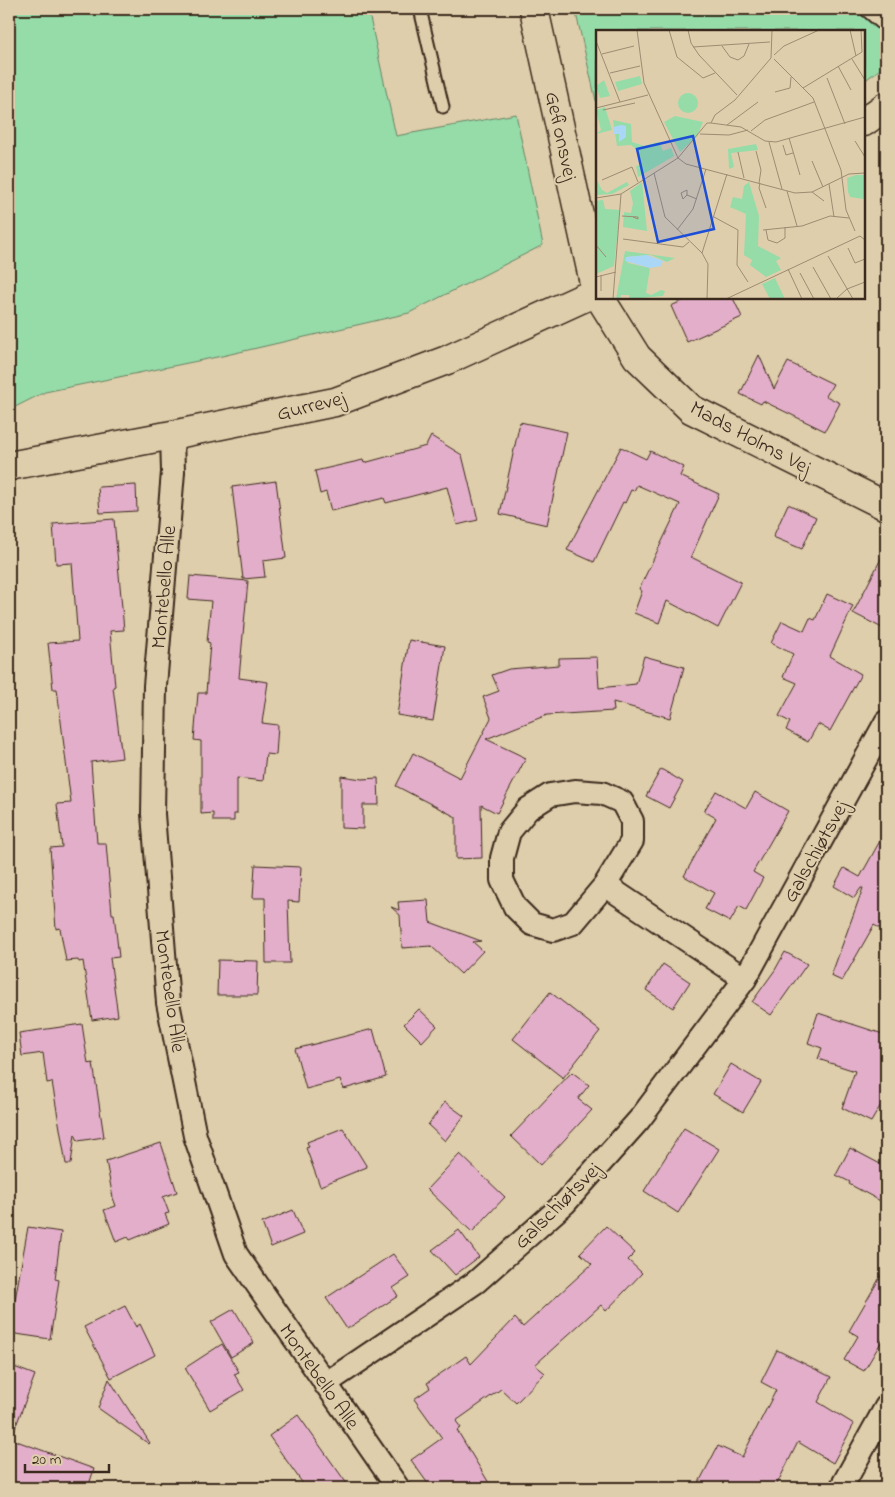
<svg xmlns="http://www.w3.org/2000/svg" width="895" height="1497" font-family="'Indie Flower',sans-serif">
  <style>
    .green { fill: #95dca9; stroke: #688364 }
    .building { fill: #e3aec9; stroke: #3b2a1e }
    .lines { fill: none; stroke-linecap: round; stroke-linejoin: round }
    .service-casing { stroke: #3b2a1e; stroke-width: 15 }
    .minor-casing { stroke: #3b2a1e; stroke-width: 26 }
    .tertiary-casing { stroke: #3b2a1e; stroke-width: 31 }
    .secondary-casing { stroke: #3b2a1e; stroke-width: 31 }
    .service { stroke: #dfceab; stroke-width: 11 }
    .minor { stroke: #dfceab; stroke-width: 22 }
    .tertiary { stroke: #dfceab; stroke-width: 28 }
    .secondary { stroke: #dfceab; stroke-width: 28 }
    .labels { text-anchor: middle; stroke-width: 4; stroke-linejoin: round; paint-order: stroke }
    .street-label { font-size: 21px; fill: #3b2a1e; stroke: #dfceab }
    .inset-road { fill: none; stroke: #9d8c73; stroke-width: 1 }
    .view { fill: #1d4ed8; fill-opacity: 0.15; stroke: #1d4ed8; stroke-width: 2.5 }
    .inset-edge { fill: none; stroke: #3b2a1e; stroke-width: 2.5 }
  </style>
  <rect width="100%" height="100%" fill="#dfceab"/>
  <filter id="ink" filterUnits="userSpaceOnUse"><feTurbulence type="fractalNoise" baseFrequency=".02" numOctaves="2"/><feDisplacementMap in="SourceGraphic" scale="10" xChannelSelector="R" yChannelSelector="G"/><feConvolveMatrix kernelMatrix="1 2 1 2 8 2 1 2 1" color-interpolation-filters="sRGB"/></filter>
  <g filter="url(#ink)">
    <path class="green" d="M 9,9 L 368,9 L 396,136 L 516,114 L 543,245 L 409,313 L 222,356 L 45,392 L 9,410 Z
      M 575,9 L 886,9 L 886,65 L 864,81 L 864,31 L 598,31 L 597,105 Z"/>
    <path class="building" d="M 689,298 L 733,298 L 742,317 L 687,342 L 671,306 Z
      M 759,355 L 774,389 L 788,362 L 833,384 L 826,396 L 840,403 L 825,431 L 763,401 L 761,404 L 740,394 Z
      M 520,422 L 567,432 L 547,525 L 500,514 Z
      M 431,436 L 462,455 L 478,520 L 457,525 L 447,487 L 386,503 L 384,498 L 331,511 L 326,492 L 320,494 L 315,471 L 363,460 L 364,463 L 426,446 Z
      M 621,447 L 646,459 L 650,451 L 684,467 L 680,476 L 719,494 L 691,557 L 741,582 L 718,628 L 667,601 L 659,623 L 634,613 L 642,591 L 639,589 L 680,504 L 637,485 L 634,491 L 631,490 L 625,503 L 623,502 L 594,562 L 567,550 Z
      M 276,481 L 286,558 L 263,561 L 265,577 L 243,579 L 232,487 Z
      M 136,485 L 137,511 L 100,513 L 98,487 Z
      M 788,504 L 816,517 L 802,549 L 773,537 Z
      M 114,519 L 124,630 L 110,631 L 115,686 L 113,687 L 122,758 L 91,762 L 97,843 L 106,843 L 112,914 L 114,914 L 119,957 L 110,958 L 118,1016 L 92,1020 L 83,961 L 79,962 L 78,960 L 66,961 L 60,928 L 56,929 L 50,848 L 62,847 L 57,804 L 71,803 L 57,689 L 53,689 L 48,643 L 78,641 L 72,563 L 56,564 L 53,524 Z
      M 886,549 L 886,630 L 853,613 Z
      M 190,576 L 248,581 L 239,678 L 268,682 L 262,723 L 278,725 L 276,755 L 266,754 L 263,781 L 237,778 L 237,814 L 234,814 L 234,821 L 213,821 L 213,813 L 201,814 L 201,741 L 194,740 L 198,693 L 206,693 L 210,643 L 207,642 L 211,601 L 188,599 Z
      M 827,594 L 853,606 L 830,656 L 861,674 L 830,731 L 818,724 L 808,742 L 786,730 L 790,722 L 779,716 L 797,683 L 783,677 L 793,654 L 771,643 L 782,621 L 804,631 L 810,618 L 815,620 Z
      M 409,640 L 445,646 L 433,721 L 397,715 Z
      M 644,656 L 684,667 L 670,718 L 613,702 L 614,711 L 547,715 L 486,739 L 526,758 L 497,813 L 481,805 L 482,858 L 456,859 L 456,817 L 396,786 L 413,753 L 460,778 L 491,718 L 483,697 L 499,691 L 492,675 L 509,669 L 559,665 L 559,658 L 597,657 L 599,688 L 636,684 Z
      M 661,769 L 683,782 L 669,808 L 646,796 Z
      M 341,776 L 362,779 L 378,778 L 379,805 L 363,805 L 363,829 L 341,828 Z
      M 716,791 L 746,808 L 755,792 L 788,811 L 753,872 L 763,878 L 746,910 L 739,906 L 730,922 L 705,909 L 714,893 L 684,876 L 716,818 L 704,811 Z
      M 886,830 L 886,932 L 874,925 L 842,981 L 831,976 L 863,888 L 861,888 L 854,898 L 834,886 L 844,868 L 860,877 Z
      M 255,865 L 301,867 L 299,902 L 288,901 L 290,963 L 266,963 L 265,898 L 253,898 Z
      M 428,900 L 430,922 L 481,941 L 473,942 L 483,951 L 461,974 L 431,946 L 402,948 L 400,915 L 391,907 L 399,910 L 398,902 Z
      M 785,952 L 807,964 L 771,1015 L 752,1002 L 775,970 Z
      M 218,960 L 258,961 L 257,995 L 217,995 Z
      M 663,964 L 690,982 L 673,1008 L 646,990 Z
      M 550,992 L 600,1031 L 563,1078 L 513,1039 Z
      M 419,1009 L 437,1026 L 422,1042 L 404,1024 Z
      M 818,1013 L 886,1035 L 886,1096 L 871,1122 L 842,1108 L 855,1071 L 818,1059 L 822,1048 L 808,1043 Z
      M 82,1024 L 88,1064 L 93,1063 L 104,1137 L 78,1141 L 75,1134 L 71,1164 L 66,1164 L 52,1082 L 47,1083 L 43,1053 L 22,1056 L 19,1033 Z
      M 373,1029 L 386,1077 L 344,1089 L 340,1080 L 306,1089 L 295,1049 Z
      M 731,1064 L 761,1082 L 743,1112 L 713,1094 Z
      M 572,1072 L 589,1085 L 578,1099 L 592,1110 L 541,1165 L 511,1136 Z
      M 445,1102 L 464,1116 L 445,1141 L 428,1125 Z
      M 343,1128 L 367,1167 L 320,1186 L 306,1148 L 309,1147 L 307,1142 Z
      M 684,1128 L 719,1149 L 678,1213 L 644,1191 Z
      M 161,1143 L 177,1192 L 163,1197 L 169,1213 L 165,1214 L 169,1224 L 130,1240 L 128,1237 L 116,1242 L 104,1210 L 116,1206 L 113,1198 L 106,1161 Z
      M 850,1148 L 886,1167 L 886,1204 L 849,1184 L 850,1182 L 836,1175 Z
      M 460,1154 L 505,1197 L 472,1232 L 427,1189 Z
      M 293,1210 L 303,1234 L 271,1247 L 262,1223 Z
      M 606,1226 L 635,1253 L 628,1260 L 642,1273 L 606,1311 L 601,1305 L 535,1365 L 545,1373 L 516,1403 L 501,1389 L 456,1421 L 461,1428 L 457,1430 L 492,1488 L 431,1488 L 411,1460 L 442,1438 L 414,1399 L 430,1388 L 427,1383 L 466,1356 L 471,1364 L 515,1318 L 523,1327 L 592,1264 L 580,1253 Z
      M 28,1227 L 61,1232 L 55,1279 L 59,1280 L 50,1339 L 9,1333 L 9,1311 L 13,1311 Z
      M 459,1230 L 479,1257 L 455,1275 L 432,1250 Z
      M 393,1254 L 410,1277 L 393,1288 L 398,1296 L 347,1329 L 326,1298 Z
      M 886,1267 L 886,1334 L 864,1371 L 844,1360 L 858,1336 L 849,1331 Z
      M 125,1306 L 136,1327 L 140,1324 L 155,1355 L 111,1378 L 84,1327 Z
      M 234,1309 L 254,1343 L 231,1357 L 211,1322 Z
      M 222,1344 L 239,1372 L 234,1374 L 244,1390 L 210,1410 L 185,1368 Z
      M 777,1350 L 831,1377 L 818,1402 L 854,1424 L 833,1463 L 798,1442 L 775,1488 L 696,1488 L 718,1446 L 742,1457 L 776,1390 L 761,1382 Z
      M 9,1365 L 35,1375 L 11,1439 L 94,1469 L 88,1488 L 9,1488 Z
      M 109,1379 L 150,1443 L 149,1444 L 98,1408 Z
      M 298,1415 L 350,1488 L 306,1488 L 269,1436 Z"/>
    <g class="lines">
      <defs>
        <path id="service" d="M 420,9 L 443,107
          M 865,9 L 886,27"/>
        <path id="minor" d="M 172,435 L 173,472 L 155,686 L 153,814 L 168,1003 L 195,1136 L 236,1254 L 398,1488
          M 605,885 L 573,923 L 553,930 L 532,924 L 515,907 L 502,880 L 502,858 L 509,832 L 528,809 L 550,795 L 575,791 L 602,793 L 622,802 L 632,821 L 632,841 L 605,885 L 745,979
          M 325,1384 L 476,1282 L 565,1203 L 639,1120 L 745,979 L 886,722
          M 841,1488 L 886,1407"/>
        <path id="tertiary" d="M 864,122 L 886,106
          M 600,298 L 637,357 L 691,409 L 886,506"/>
        <path id="secondary" d="M 9,466 L 172,435 L 335,402 L 447,360 L 596,292 L 534,9"/>
      </defs>
      <use href="#service" class="service-casing"/>
      <use href="#minor" class="minor-casing"/>
      <use href="#tertiary" class="tertiary-casing"/>
      <use href="#secondary" class="secondary-casing"/>
      <use href="#service" class="service"/>
      <use href="#minor" class="minor"/>
      <use href="#tertiary" class="tertiary"/>
      <use href="#secondary" class="secondary"/>
    </g>
  </g>
  <g class="labels">
    <g class="street-label">
      <text transform="translate(562 136) rotate(78)" y="7">Gefionsvej</text>
      <text transform="translate(311 405) rotate(-14)" y="7">Gurrevej</text>
      <text transform="translate(751 437) rotate(28)" y="7">Mads Holms Vej</text>
      <text transform="translate(163 587) rotate(-85)" y="7">Montebello Alle</text>
      <text transform="translate(815 851) rotate(-61)" y="7">Galschiøtsvej</text>
      <text transform="translate(171 991) rotate(82)" y="7">Montebello Alle</text>
      <text transform="translate(557 1205) rotate(-45)" y="7">Galschiøtsvej</text>
      <text transform="translate(320 1376) rotate(55)" y="7">Montebello Alle</text>
    </g>
  </g>
  <g transform="translate(596 30)">
    <rect width="269" height="269" fill="#dfceab"/>
    <path d="M 44,46 L 46,54 L 22,61 L 19,52 ZM 8,50 L 14,66 L 4,68 L 0,56 ZM82 73a10 10 0 1 1 20 0a10 10 0 1 1-20 0ZM 9,77 L 16,100 L 0,104 L 5,100 L 0,80 ZM 79,86 L 107,92 L 101,106 L 84,122 L 68,92 ZM 17,90 L 35,94 L 36,112 L 48,116 L 63,112 L 67,121 L 75,118 L 78,126 L 42,147 L 40,136 L 45,135 L 40,119 L 35,115 L 21,116 ZM 160,114 L 162,120 L 135,123 L 138,137 L 133,139 L 132,119 ZM 260,145 L 269,145 L 268,169 L 254,167 L 252,162 L 251,148 ZM 0,148 L 6,160 L 11,163 L 31,152 L 33,155 L 16,164 L 0,165 ZM 46,152 L 51,201 L 27,197 L 28,182 L 35,183 L 37,173 L 34,161 ZM 153,152 L 163,186 L 162,216 L 185,228 L 180,231 L 185,240 L 170,247 L 154,235 L 156,230 L 148,225 L 150,184 L 134,177 L 137,167 L 146,169 L 148,156 ZM 7,170 L 9,179 L 24,180 L 18,236 L 0,244 L 0,171 ZM 29,221 L 79,228 L 71,232 L 55,225 L 30,227 L 32,233 L 54,238 L 50,263 L 55,265 L 65,260 L 69,261 L 67,266 L 33,269 L 33,265 L 25,265 L 24,269 L 20,269 ZM 179,248 L 189,269 L 174,269 L 166,254 Z" fill="#95dca9"/>
    <path d="M 25,95 L 30,96 L 30,107 L 23,112 L 23,104 L 18,104 L 17,97 ZM 51,225 L 67,231 L 65,236 L 54,238 L 29,231 L 30,227 Z" fill="#aad7f6"/>
    <path class="inset-road" d="M 73,0 L 81,27 L 107,48 L 119,43M 92,0 L 95,13 L 103,25 L 141,65M 254,0 L 260,26M 0,11 L 24,72M 126,16 L 134,27 L 142,30 L 148,26 L 153,14M 97,17 L 174,12M 6,24 L 38,16M 178,25 L 188,16 L 223,0M 175,28 L 139,70 L 119,85 L 115,93 L 111,93 L 82,128 L 90,134 L 199,163 L 216,162 L 253,144 L 269,143M 175,28 L 176,0M 178,29 L 217,68 L 245,140 L 250,180 L 259,201M 256,29 L 269,50M 242,36 L 255,60M 14,43 L 44,36M 231,48 L 249,94M 207,58 L 266,22 L 265,0M 179,62 L 194,58 L 195,47M 0,78 L 52,65M 7,80 L 39,73M 115,93 L 145,97 L 169,111 L 180,112 L 269,87M 131,95 L 162,72M 155,101 L 169,90 L 218,72M 104,104 L 133,105 L 152,100M 193,108 L 204,145M 259,111 L 269,127M 173,112 L 186,159M 187,115 L 190,125 L 197,123M 160,121 L 165,140 L 163,153M 142,122 L 148,148M 216,131 L 227,157M 58,143 L 69,187 L 106,223 L 112,234 L 111,269M 6,150 L 36,137 L 42,152M 164,153 L 163,158 L 170,178M 233,154 L 238,187M 191,161 L 201,196M 216,162 L 228,171M 91,165 L 87,169 L 85,163 L 91,160 L 91,165 L 101,169M 0,168 L 25,164M 26,186 L 42,187 L 42,189 L 37,187M 118,187 L 142,200 L 141,235 L 152,252M 81,200 L 97,179 L 110,139M 167,200 L 206,196 L 234,186 L 253,188M 170,200 L 172,210 L 181,213 L 189,208 L 189,197M 27,209 L 87,217 L 93,212M 0,215 L 10,227M 252,218 L 259,233 L 269,229M 106,223 L 131,144M 232,226 L 257,269M 217,237 L 235,269M 192,239 L 206,269M 204,243 L 218,269M 0,247 L 20,242M 5,261 L 5,245M 17,269 L 25,164 L 82,128 L 48,53 L 41,0M 130,269 L 264,206 L 269,210M 240,269 L 251,259 L 269,252"/>
    <path class="view" d="M 97,106 L 118,199 L 62,212 L 41,119 Z"/>
    <rect width="269" height="269" class="inset-edge"/>
  </g>
  <rect width="895" height="1497" fill="none" stroke="#dfceab" stroke-width="30"/>
  <rect x="15" y="15" width="865" height="1467" fill="none" stroke="#3b2a1e" stroke-width="2" filter="url(#ink)"/>
  <path d="M25 1464v8h84v-8" fill="none" stroke="#3b2a1e" stroke-width="2.5"/>
  <text x="32" y="1464" font-size="15" fill="#3b2a1e" stroke="#dfceab" stroke-width="4" paint-order="stroke">20 m</text>
</svg>
